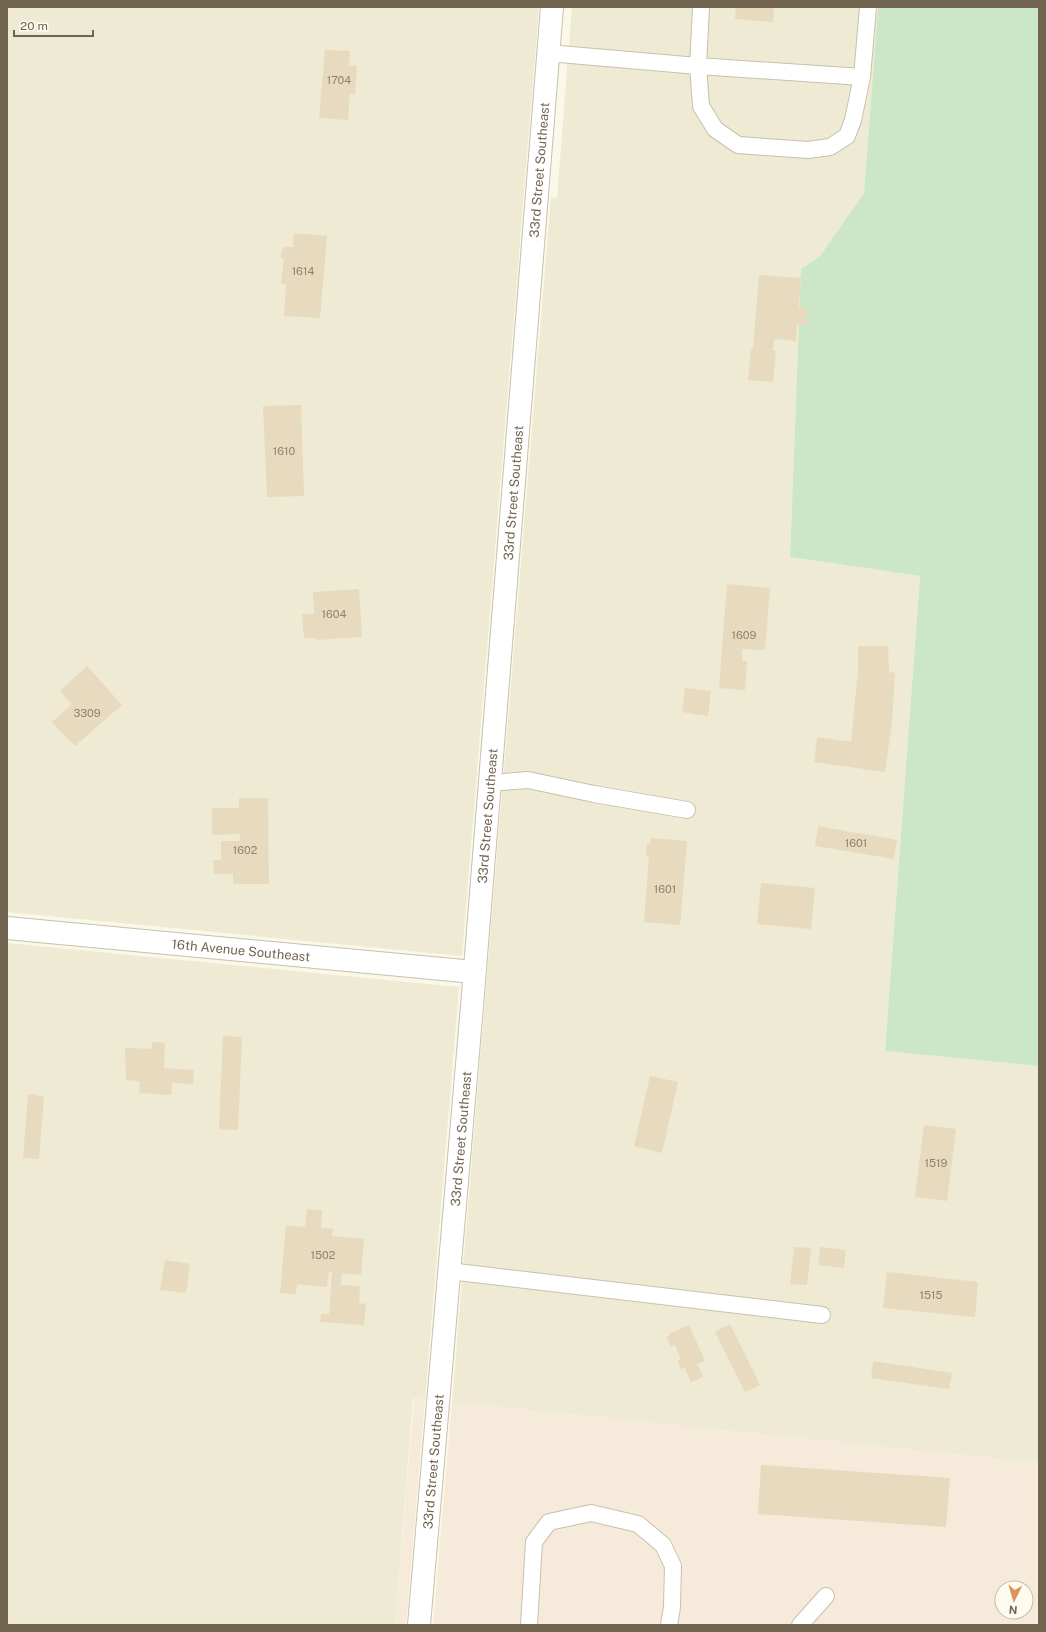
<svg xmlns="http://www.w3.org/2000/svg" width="1046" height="1632" font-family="'Public Sans',sans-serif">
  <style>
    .residential { fill: #eeead4 }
    .commercial { fill: #f6eada; fill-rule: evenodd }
    .green { fill: #cce7c8 }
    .building { fill: #e8dabe }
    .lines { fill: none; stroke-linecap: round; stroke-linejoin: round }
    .service-casing { stroke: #c9c0ad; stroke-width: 18 }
    .minor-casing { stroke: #c9c0ad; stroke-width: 24 }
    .service { stroke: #fff; stroke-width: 16 }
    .minor { stroke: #fff; stroke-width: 22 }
    .labels { text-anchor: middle; stroke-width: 3; stroke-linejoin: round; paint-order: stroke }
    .number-label { font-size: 11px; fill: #90826b }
    .street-label { font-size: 13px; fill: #72654f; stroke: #fdfbee }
  </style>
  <rect width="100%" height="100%" fill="#faf8e8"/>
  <path class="residential" d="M 7,7 L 539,7 L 462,956 L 7,912 Z
    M 572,7 L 878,7 L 864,193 L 820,256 L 801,269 L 790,557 L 920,576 L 885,1051 L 1039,1066 L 1039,1463 L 452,1402 L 551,197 L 557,198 Z
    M 7,943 L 459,987 L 425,1399 L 413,1398 L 395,1625 L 7,1625 Z"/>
  <path class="commercial" d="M 414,1398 L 425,1399 L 406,1625 L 395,1625 Z
    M 452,1402 L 1039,1463 L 1039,1625 L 433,1625 ZM 1002,1588 L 1026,1588 L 1026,1612 L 1002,1612 Z"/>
  <path class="green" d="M 878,7 L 1039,7 L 1039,1066 L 885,1051 L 920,576 L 790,557 L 801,269 L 820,256 L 864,193 Z"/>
  <path class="building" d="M 736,7 L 774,7 L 773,22 L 735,19 Z
    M 325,50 L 350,51 L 349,65 L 357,66 L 355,94 L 350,94 L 348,120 L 319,118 Z
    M 294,233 L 327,236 L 320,318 L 284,316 L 286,284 L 281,284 L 284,259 L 281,258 L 282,249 L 284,249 L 285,247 L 293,247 Z
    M 759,275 L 801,278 L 799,307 L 807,308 L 806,326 L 797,325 L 796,341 L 774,339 L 773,351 L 776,351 L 773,382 L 748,380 L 751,349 L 753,349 Z
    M 301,405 L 304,496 L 267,497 L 263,406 Z
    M 727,584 L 770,588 L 765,648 L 764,650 L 742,649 L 742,661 L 747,661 L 745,690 L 719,688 Z
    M 359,589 L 362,637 L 316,640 L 316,638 L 304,638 L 302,614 L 314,614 L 313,592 Z
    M 858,646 L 888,646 L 889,672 L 895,673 L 892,722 L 885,772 L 814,762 L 817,737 L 851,742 L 858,671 Z
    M 87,666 L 122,705 L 75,746 L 52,722 L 72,704 L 60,691 Z
    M 685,688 L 711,691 L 708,716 L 682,712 Z
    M 239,798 L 268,798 L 269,884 L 233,884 L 233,874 L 214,874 L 213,860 L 221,860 L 221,841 L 240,841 L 240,834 L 212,835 L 212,808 L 239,808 Z
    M 818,826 L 897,840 L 894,859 L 815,846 Z
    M 651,838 L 687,841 L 680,925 L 644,922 L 649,856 L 646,856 L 647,844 L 650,844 Z
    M 761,883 L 815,888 L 811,929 L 757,924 Z
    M 223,1036 L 242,1037 L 238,1130 L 219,1129 Z
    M 152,1042 L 165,1043 L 164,1068 L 194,1070 L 193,1084 L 172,1083 L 171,1095 L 139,1093 L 140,1081 L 126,1080 L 125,1048 L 152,1049 Z
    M 650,1076 L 678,1082 L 662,1153 L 634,1146 Z
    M 32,1094 L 44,1097 L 39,1159 L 23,1158 L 28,1095 Z
    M 924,1125 L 956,1129 L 947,1201 L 915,1197 Z
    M 307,1209 L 322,1210 L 321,1228 L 333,1229 L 332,1236 L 364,1239 L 361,1275 L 342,1273 L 341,1285 L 360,1286 L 359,1303 L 366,1304 L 364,1325 L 320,1322 L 321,1314 L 329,1314 L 332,1272 L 329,1271 L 327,1287 L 297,1284 L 296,1294 L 280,1293 L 286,1225 L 305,1227 Z
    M 794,1247 L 811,1248 L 807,1285 L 790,1284 Z
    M 820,1247 L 846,1250 L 844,1268 L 818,1265 Z
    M 165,1260 L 190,1264 L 186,1293 L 160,1290 Z
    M 887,1272 L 978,1282 L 975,1317 L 883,1308 Z
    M 730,1324 L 760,1385 L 745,1392 L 715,1332 Z
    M 689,1325 L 705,1361 L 697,1364 L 703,1377 L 691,1382 L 685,1368 L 681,1369 L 677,1361 L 681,1359 L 675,1345 L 671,1347 L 666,1337 L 670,1336 L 669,1334 Z
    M 873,1361 L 952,1373 L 949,1389 L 871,1378 Z
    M 761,1465 L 950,1478 L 946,1527 L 758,1514 Z"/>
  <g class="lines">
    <defs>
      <path id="service" d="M 701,7 L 698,66 L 701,106 L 715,129 L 738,145 L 808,150 L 830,147 L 847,136 L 853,120 L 862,77
        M 548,53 L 698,66 L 862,77 L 868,7
        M 490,783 L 528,780 L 594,794 L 687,810
        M 449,1271 L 822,1315
        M 529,1625 L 534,1542 L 549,1522 L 591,1513 L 638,1524 L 663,1545 L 673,1566 L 672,1607 L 669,1625
        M 800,1625 L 826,1596"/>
      <g id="minor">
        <path id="s1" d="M 7,928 L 474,972"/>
        <path id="s2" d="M 419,1625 L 472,1006 L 552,7"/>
      </g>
    </defs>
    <use href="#service" class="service-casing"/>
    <use href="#minor" class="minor-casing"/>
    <use href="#service" class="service"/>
    <use href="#minor" class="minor"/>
  </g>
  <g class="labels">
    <g class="number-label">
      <text x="339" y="84">1704</text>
      <text x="303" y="275">1614</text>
      <text x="284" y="455">1610</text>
      <text x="334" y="618">1604</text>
      <text x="744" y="639">1609</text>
      <text x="87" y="717">3309</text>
      <text x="856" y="847">1601</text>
      <text x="245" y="854">1602</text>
      <text x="665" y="893">1601</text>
      <text x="936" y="1167">1519</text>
      <text x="323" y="1259">1502</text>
      <text x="931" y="1299">1515</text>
    </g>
    <g class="street-label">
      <text dy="5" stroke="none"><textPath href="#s2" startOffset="1460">33rd Street Southeast</textPath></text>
      <text dy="5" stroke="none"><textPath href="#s2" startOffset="1136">33rd Street Southeast</textPath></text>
      <text dy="5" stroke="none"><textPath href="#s2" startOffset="812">33rd Street Southeast</textPath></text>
      <text dy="5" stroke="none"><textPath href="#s1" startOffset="235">16th Avenue Southeast</textPath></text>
      <text dy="5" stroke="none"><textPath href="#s2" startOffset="488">33rd Street Southeast</textPath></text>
      <text dy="5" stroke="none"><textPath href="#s2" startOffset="164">33rd Street Southeast</textPath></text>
    </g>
  </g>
  <rect width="1046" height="1632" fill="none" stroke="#72654f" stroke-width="16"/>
  <g transform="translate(1014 1600) rotate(185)"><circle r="19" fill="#fdfbee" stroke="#c5bfae"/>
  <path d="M0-3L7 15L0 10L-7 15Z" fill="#d8975a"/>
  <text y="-6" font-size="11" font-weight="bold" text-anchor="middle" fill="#72654f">N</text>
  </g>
  <path d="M14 30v6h79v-6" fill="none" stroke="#72654f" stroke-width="2"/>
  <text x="20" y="30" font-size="12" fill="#72654f" stroke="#fdfbee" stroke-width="3" paint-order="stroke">20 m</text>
</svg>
